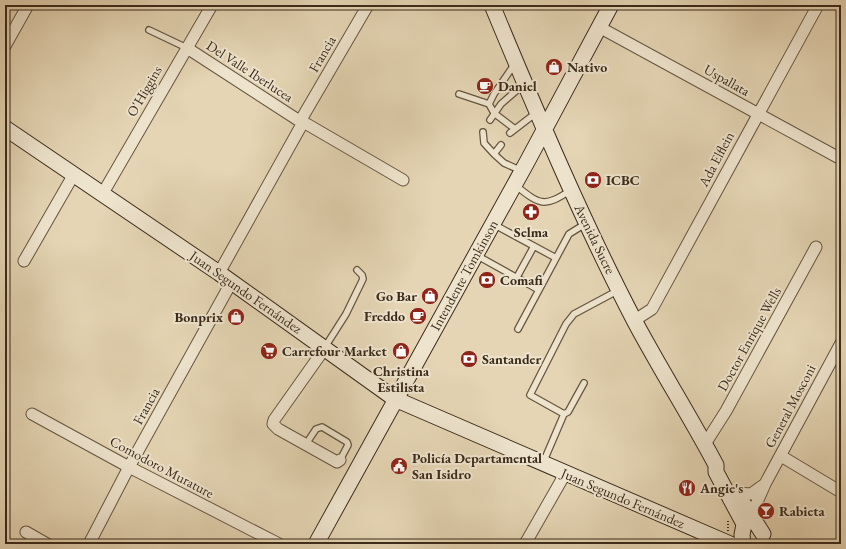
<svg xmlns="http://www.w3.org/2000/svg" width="846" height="549" font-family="'EB Garamond',serif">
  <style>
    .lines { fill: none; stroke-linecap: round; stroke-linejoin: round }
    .lane-casing { stroke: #665641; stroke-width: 8 }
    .street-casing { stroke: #665641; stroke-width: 13 }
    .secondary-casing { stroke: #3b2b1b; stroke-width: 17 }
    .path { stroke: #3b2b1b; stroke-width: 2; stroke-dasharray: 1 2; stroke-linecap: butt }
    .lane { stroke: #eee4ce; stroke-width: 5.5 }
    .street { stroke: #eee4ce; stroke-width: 11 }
    .secondary { stroke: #eee4ce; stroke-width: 15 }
    .labels { text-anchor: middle; stroke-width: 4; stroke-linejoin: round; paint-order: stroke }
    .street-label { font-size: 14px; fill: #3b2b1b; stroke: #eee4ce }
    .poi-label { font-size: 14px; font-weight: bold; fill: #3b2b1b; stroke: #eee4ce; text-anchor: start }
  </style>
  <rect width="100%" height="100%" fill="#e5d5b4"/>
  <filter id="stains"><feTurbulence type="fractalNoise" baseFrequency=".005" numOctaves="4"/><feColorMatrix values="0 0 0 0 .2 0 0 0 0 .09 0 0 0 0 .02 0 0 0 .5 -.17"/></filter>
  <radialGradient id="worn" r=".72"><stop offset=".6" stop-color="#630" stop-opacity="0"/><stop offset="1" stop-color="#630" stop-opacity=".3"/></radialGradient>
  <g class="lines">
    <defs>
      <path id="lane" d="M 149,30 L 187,48
        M 514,65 L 494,94 L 489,104 L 494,113 L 515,129
        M 459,94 L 489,104
        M 490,120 L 501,104 L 524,84
        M 483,132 L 484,143 L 494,154
        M 510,133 L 536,113
        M 501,145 L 494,154 L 504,163 L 522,171
        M 515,185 C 540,205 544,208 571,190
        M 493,224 L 556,258
        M 476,255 L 539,290
        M 517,277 L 534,246
        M 518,329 L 569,234 L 585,224
        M 325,347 L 346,314 L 363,279 L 362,275 L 357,270
        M 564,414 L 568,412 L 584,383
        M 306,444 L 316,429 L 322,427 L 347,442 L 348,445 L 340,460
        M 543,463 L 564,414 L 530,395 L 566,324 L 574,314 L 617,291"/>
      <path id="street" d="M 599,27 L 841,159
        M 5,46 L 28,5
        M 187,48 L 298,120
        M 302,118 L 368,5
        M 305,123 L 403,180
        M 103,193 L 212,5
        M 24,261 L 74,174
        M 219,273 L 301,126
        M 635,320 L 652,309 L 818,5
        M 325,348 L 274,420 L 273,424 L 278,429 L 337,462 L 340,460
        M 32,414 L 129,467 L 279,544
        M 705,444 L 726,411 L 816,247
        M 781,456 L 841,492
        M 737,493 L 751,494 L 765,484
        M 751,516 L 765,484 L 841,343
        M 26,532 L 47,544
        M 89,544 L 129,467 L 231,283
        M 525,544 L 565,474"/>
      <path id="secondary" d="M 492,5 C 536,111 581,218 634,320 C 660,369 690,416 716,465 L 716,472 L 744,524 L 742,535 L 743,544
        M 5,128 L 219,273 L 395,399 L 730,544
        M 743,503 L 763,534
        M 316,544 L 527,162 L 611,5"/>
    </defs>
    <use href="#lane" class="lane-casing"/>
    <use href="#street" class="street-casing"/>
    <use href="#secondary" class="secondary-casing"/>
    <path class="path" d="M 728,531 L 728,519"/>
    <use href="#lane" class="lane"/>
    <use href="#street" class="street"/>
    <use href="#secondary" class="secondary"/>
  </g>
  <defs>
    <symbol id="shop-disc" viewBox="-11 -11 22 22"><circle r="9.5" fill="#8f2418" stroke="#eee4ce"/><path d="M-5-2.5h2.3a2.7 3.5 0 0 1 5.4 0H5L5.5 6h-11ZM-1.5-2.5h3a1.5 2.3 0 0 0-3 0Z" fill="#fff"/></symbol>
    <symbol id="cafe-disc" viewBox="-11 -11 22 22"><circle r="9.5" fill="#8f2418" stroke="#eee4ce"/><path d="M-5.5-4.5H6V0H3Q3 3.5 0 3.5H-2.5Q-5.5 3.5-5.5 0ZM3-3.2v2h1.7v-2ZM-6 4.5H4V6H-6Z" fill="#fff"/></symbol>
    <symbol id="bank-disc" viewBox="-11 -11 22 22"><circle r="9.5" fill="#8f2418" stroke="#eee4ce"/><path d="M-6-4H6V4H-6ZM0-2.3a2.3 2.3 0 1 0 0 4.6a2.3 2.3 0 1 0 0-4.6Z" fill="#fff"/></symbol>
    <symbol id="pharmacy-disc" viewBox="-11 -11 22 22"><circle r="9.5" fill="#8f2418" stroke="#eee4ce"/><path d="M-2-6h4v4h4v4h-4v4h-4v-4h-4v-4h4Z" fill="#fff"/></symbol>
    <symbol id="supermarket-disc" viewBox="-11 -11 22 22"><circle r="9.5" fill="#8f2418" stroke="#eee4ce"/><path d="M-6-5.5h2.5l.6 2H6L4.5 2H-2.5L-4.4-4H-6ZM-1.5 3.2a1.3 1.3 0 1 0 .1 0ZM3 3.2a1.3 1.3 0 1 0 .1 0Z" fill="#fff"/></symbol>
    <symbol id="civic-disc" viewBox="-11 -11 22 22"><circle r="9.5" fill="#8f2418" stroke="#eee4ce"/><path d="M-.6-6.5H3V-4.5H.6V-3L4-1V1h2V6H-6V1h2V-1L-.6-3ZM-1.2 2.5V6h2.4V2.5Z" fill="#fff"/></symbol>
    <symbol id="restaurant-disc" viewBox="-11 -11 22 22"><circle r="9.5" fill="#8f2418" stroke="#eee4ce"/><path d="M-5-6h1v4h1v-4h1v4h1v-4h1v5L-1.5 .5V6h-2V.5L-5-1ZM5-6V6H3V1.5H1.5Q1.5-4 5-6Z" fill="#fff"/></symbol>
    <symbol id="bar-disc" viewBox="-11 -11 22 22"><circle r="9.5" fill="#8f2418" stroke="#eee4ce"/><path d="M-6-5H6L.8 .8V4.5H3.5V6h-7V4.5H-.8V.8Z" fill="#fff"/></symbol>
  </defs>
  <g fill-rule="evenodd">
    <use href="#shop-disc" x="544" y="57" width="20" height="20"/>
    <use href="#cafe-disc" x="475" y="76" width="20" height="20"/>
    <use href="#bank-disc" x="583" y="170" width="20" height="20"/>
    <use href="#pharmacy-disc" x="521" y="202" width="20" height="20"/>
    <use href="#bank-disc" x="477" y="270" width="20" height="20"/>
    <use href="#shop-disc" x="420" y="286" width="20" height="20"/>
    <use href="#cafe-disc" x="408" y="306" width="20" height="20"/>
    <use href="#shop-disc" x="226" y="307" width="20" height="20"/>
    <use href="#supermarket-disc" x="259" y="341" width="20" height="20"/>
    <use href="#shop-disc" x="391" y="341" width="20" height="20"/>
    <use href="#bank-disc" x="459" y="349" width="20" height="20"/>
    <use href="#civic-disc" x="389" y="456" width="20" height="20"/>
    <use href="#restaurant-disc" x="677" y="478" width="20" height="20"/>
    <use href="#bar-disc" x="756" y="501" width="20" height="20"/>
  </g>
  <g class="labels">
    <g class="street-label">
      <text transform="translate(322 54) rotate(-60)" y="5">Francia</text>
      <text transform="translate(250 71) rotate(33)" y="5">Del Valle Iberlucea</text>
      <text transform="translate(727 80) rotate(29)" y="5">Uspallata</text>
      <text transform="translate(144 91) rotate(-60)" y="5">O'Higgins</text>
      <text transform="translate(716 159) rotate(-62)" y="5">Ada Elflein</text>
      <text transform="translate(595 239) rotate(64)" y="5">Avenida Sucre</text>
      <text transform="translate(464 275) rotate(-61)" y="5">Intendente Tomkinson</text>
      <text transform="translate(246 292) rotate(35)" y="5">Juan Segundo Fernández</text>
      <text transform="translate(749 339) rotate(-61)" y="5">Doctor Enrique Wells</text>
      <text transform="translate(146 406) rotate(-61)" y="5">Francia</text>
      <text transform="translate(790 406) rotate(-62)" y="5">General Mosconi</text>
      <text transform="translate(162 467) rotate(28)" y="5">Comodoro Murature</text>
      <text transform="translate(623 498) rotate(23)" y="5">Juan Segundo Fernández</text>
    </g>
    <g class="poi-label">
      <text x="567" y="72">Nativo</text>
      <text x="498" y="91">Daniel</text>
      <text x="606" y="185">ICBC</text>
      <text x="531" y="237" text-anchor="middle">Selma</text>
      <text x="500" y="285">Comafi</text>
      <text x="417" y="301" text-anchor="end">Go Bar</text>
      <text x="405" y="321" text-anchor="end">Freddo</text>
      <text x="223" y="322" text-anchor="end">Bonprix</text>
      <text x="282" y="356">Carrefour Market</text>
      <text x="482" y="364">Santander</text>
      <text x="401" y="376" text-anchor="middle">Christina<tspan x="401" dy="16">Estilista</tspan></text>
      <text x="412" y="463">Policía Departamental<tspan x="412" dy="16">San Isidro</tspan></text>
      <text x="700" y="493">Angie's</text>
      <text x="779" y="516">Rabieta</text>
    </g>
  </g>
  <rect width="846" height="549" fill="none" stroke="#e5d5b4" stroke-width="20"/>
  <rect x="6" y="6" width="834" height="537" fill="none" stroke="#3b2b1b" stroke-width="2"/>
  <rect x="10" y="10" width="826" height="529" fill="none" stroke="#3b2b1b"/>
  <rect width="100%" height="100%" filter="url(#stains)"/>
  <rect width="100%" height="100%" fill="url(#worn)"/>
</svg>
